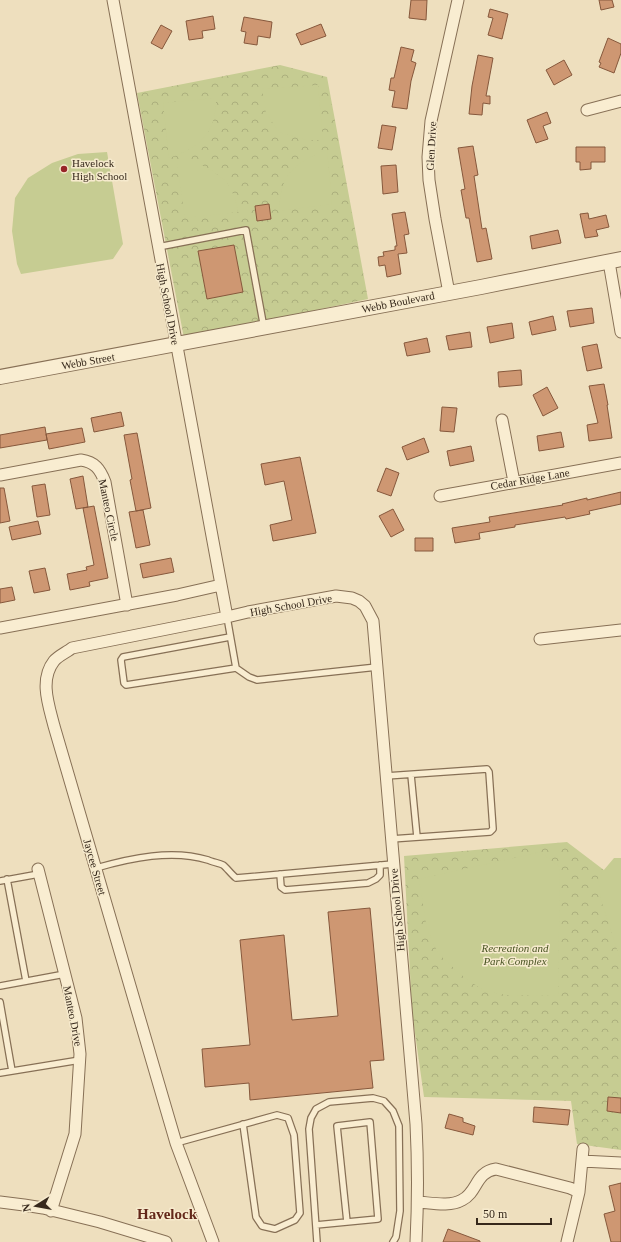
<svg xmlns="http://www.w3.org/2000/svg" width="621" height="1242" font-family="Georgia,serif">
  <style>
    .forest { fill: url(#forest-crowns) }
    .pitch { fill: #c6cc92 }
    .building { fill: #ce9772; stroke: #86583c }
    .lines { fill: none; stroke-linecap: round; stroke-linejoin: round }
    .service-casing { stroke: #877056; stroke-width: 8 }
    .minor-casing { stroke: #877056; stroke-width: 13 }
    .tertiary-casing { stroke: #877056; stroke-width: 16 }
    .service { stroke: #f9edd1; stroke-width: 5.5 }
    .minor { stroke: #f9edd1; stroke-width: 11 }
    .tertiary { stroke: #f9edd1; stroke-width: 14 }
    .poi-dot { fill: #972527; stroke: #f6eacd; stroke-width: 1.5 }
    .labels { text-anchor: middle; stroke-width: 3; stroke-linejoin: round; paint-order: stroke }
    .street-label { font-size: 11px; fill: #36281b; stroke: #f6eacd }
    .poi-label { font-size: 11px; fill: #36281b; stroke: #f6eacd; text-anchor: start }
    .park-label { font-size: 11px; font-style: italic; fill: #475221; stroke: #f6eacd }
    .district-label { font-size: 15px; font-weight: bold; fill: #63281a; stroke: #f6eacd }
  </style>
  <defs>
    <pattern id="forest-crowns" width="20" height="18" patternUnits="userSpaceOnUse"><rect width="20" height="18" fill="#c6cc92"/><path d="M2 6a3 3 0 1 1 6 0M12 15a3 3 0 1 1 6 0" fill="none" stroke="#abaf7d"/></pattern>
  </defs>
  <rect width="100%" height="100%" fill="#eedfbe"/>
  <path class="forest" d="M 280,65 L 327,77 L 368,299 L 184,338 L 137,93 Z
    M 567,842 L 621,883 L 621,1150 L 577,1144 L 571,1101 L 424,1097 L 412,1012 L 404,856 Z"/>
  <path class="pitch" d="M 318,85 L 323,140 L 306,140 L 279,132 L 266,113 L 262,89 Z
    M 216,98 C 217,132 200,148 169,158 L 163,103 Z
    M 327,149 L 332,204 L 279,211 C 281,172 293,165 327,149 Z
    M 107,152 L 123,244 L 113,259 L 21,274 L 17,264 L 12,231 L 15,198 L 28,178 L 52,163 L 78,154 Z
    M 177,164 L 200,164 L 214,172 L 227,182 L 235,198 L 238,212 L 185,218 Z
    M 540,852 L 560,867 L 558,996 L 507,995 L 484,991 L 459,973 L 438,953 L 427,929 L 419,879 Z
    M 614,858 L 621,858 L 621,962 L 601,900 L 598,877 Z"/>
  <path class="building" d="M 411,0 L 427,0 L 426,20 L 409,18 Z
    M 599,0 L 612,0 L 614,7 L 601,10 Z
    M 490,9 L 508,14 L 502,39 L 488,35 L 493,18 L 488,17 Z
    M 213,16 L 215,29 L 202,31 L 203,38 L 189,40 L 186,21 Z
    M 244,17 L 272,22 L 270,38 L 258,36 L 257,45 L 244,43 L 246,32 L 241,31 Z
    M 321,24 L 326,36 L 301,45 L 296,34 Z
    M 161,25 L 172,31 L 162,49 L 151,43 Z
    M 608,38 L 621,44 L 621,53 L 614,73 L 599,67 L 601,63 L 599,62 Z
    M 401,47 L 414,50 L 411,61 L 416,63 L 411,81 L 407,109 L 392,107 L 395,91 L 389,90 L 391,78 L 394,78 Z
    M 478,55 L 493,58 L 486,96 L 490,96 L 490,104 L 483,103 L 482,115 L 469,114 L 472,86 Z
    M 564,60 L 572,75 L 554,85 L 546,70 Z
    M 547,112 L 551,123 L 543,126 L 548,139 L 536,143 L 527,120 Z
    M 382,125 L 396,127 L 392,150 L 378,148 Z
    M 473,146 L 478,175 L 474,176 L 482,229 L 486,228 L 492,259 L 477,262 L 469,218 L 466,218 L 461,190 L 465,189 L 458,148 Z
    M 576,147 L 605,147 L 605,162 L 591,162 L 591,169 L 580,170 L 580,162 L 576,162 Z
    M 396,165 L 398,192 L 383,194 L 381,166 Z
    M 269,204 L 271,219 L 257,221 L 255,206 Z
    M 405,212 L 409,234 L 404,235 L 407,253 L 398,254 L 401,274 L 387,277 L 385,265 L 379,266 L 378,257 L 384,256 L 383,252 L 395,250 L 395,246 L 397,246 L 392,214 Z
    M 588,213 L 589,219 L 606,215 L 609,227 L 596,230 L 598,236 L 585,238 L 580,214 Z
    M 558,230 L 561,243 L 532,249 L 530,236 Z
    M 234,245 L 243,292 L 207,299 L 198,251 Z
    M 592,308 L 594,323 L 570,327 L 567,311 Z
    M 553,316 L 556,330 L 532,335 L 529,322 Z
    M 512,323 L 514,338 L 490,343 L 487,327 Z
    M 470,332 L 472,347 L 449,350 L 446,336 Z
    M 427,338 L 430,352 L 407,356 L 404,343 Z
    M 597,344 L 602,368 L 587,371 L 582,347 Z
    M 521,370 L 522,385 L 499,387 L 498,372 Z
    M 604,384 L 608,405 L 607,405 L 612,438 L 589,441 L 587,425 L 598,423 L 589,386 Z
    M 547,387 L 558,408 L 543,416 L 533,395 Z
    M 442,407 L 457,408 L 454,432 L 440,431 Z
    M 121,412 L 124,426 L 94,432 L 91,418 Z
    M 45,427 L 47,440 L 0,448 L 0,435 Z
    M 82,428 L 85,442 L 49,449 L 46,434 Z
    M 561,432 L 564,447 L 539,451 L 537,436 Z
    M 137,433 L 151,508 L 136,511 L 130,480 L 132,479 L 124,435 Z
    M 424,438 L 429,452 L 407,460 L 402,447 Z
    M 471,446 L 474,461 L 450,466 L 447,451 Z
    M 300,457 L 316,533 L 273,541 L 270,525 L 292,520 L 284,481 L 265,485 L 261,464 Z
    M 386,468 L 399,473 L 391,496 L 377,491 Z
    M 83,476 L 88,507 L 76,509 L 70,479 Z
    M 45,484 L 50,515 L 37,517 L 32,486 Z
    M 0,488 L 4,488 L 10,521 L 0,523 Z
    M 621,492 L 621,504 L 589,511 L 590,514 L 566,519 L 565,517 L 515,525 L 515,527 L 479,533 L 480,539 L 455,543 L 452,528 L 490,522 L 489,517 L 563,505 L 562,504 L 587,498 L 587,500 Z
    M 94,506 L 108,578 L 89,582 L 90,586 L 70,590 L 67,574 L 87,570 L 86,567 L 94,565 L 83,508 Z
    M 393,509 L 404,530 L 391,537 L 379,516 Z
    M 143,510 L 150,545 L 136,548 L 129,512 Z
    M 38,521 L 41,534 L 12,540 L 9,527 Z
    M 415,538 L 433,538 L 433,551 L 415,551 Z
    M 171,558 L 174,572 L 143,578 L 140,564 Z
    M 45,568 L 50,590 L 34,593 L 29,571 Z
    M 12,587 L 15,600 L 0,603 L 0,589 Z
    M 370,908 L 384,1060 L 370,1061 L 373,1088 L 250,1100 L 249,1083 L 205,1087 L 202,1049 L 250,1045 L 240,940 L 284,935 L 292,1020 L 338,1016 L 328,912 Z
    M 608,1097 L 621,1098 L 621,1113 L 607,1111 Z
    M 534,1107 L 570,1110 L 568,1125 L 533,1122 Z
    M 449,1114 L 463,1118 L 463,1122 L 475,1126 L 473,1135 L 445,1128 Z
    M 621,1183 L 621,1242 L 611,1242 L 604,1214 L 615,1211 L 609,1186 Z
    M 448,1229 L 480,1241 L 480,1242 L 443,1242 Z"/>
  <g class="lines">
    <defs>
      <path id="service" d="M 158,247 L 246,230 L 264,328
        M 227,617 L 236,668 L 249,677 L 257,680 L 377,667
        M 230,637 L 123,657 L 121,660 L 124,683 L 126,685 L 236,668
        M 411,775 L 417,837
        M 386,776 L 487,769 L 489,772 L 493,829 L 490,832 L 391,839
        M 96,868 C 131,858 172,849 208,860 C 212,862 219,863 223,865 C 227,868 231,874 236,878 L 393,864
        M 280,874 L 281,887 L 285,890 L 368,883 L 376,879 L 380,875 L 380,865
        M 7,879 L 26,981
        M 0,881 L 39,874
        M 0,986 L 65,974
        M 0,1002 L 12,1071
        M 0,1073 L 80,1060
        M 176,1143 L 277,1115 L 288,1118 L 294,1135 L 300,1213 L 295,1220 L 275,1229 L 262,1226 L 256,1217 L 243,1124
        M 316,1225 L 378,1219 L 370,1122 L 337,1126 L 347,1222
        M 317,1242 L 309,1129 L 311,1118 L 316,1109 L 329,1102 L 373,1098 L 384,1101 L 393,1111 L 399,1126 L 400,1211 L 396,1237 L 393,1242"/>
      <path id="minor" d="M 113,0 L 227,617 L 248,612 L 336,596 L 352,598 L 359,601 L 365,606 L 373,621 L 416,1124 C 418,1163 418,1202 416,1242
        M 587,110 L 621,101
        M 609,262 L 621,332
        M 449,293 L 435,219 L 429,180 L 428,157 L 431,121 L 458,0
        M 502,420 L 514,482
        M 0,475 L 81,460 C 95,462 100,469 105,482 L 127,605
        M 440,496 L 621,463
        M 0,628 L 177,595 L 221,585
        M 540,639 L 621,630
        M 38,869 L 76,1018 L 80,1054 L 75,1134 L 51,1211
        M 582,1161 L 621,1163
        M 0,1202 L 24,1205 L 43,1208 L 100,1222 L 166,1242
        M 418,1202 C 432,1203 450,1207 462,1200 C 478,1192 475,1172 496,1169 L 570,1188 L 579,1192
        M 213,1242 L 176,1143 L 54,726 C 49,706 39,680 54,661 C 58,656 67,652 72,648 L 227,617
        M 567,1242 L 579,1192 L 583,1149"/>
      <path id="tertiary" d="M 0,377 L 481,287 L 621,259"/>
    </defs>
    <use href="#service" class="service-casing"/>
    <use href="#minor" class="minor-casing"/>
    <use href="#tertiary" class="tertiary-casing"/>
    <use href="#service" class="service"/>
    <use href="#minor" class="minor"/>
    <use href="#tertiary" class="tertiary"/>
  </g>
  <circle class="poi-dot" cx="64" cy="169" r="4"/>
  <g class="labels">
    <g class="street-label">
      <text transform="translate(431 146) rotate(-87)" y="4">Glen Drive</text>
      <text transform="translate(398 302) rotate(-11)" y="4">Webb Boulevard</text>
      <text transform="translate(168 304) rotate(79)" y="4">High School Drive</text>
      <text transform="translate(88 361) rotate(-10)" y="4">Webb Street</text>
      <text transform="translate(530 479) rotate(-10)" y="4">Cedar Ridge Lane</text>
      <text transform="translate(109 510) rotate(78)" y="4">Manteo Circle</text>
      <text transform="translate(291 605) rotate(-10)" y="4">High School Drive</text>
      <text transform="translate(95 867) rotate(74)" y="4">Jaycee Street</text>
      <text transform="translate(397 910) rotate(-95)" y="4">High School Drive</text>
      <text transform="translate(73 1016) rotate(79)" y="4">Manteo Drive</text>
    </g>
    <g class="poi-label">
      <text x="72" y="167">Havelock<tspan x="72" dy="13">High School</tspan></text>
    </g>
    <g class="park-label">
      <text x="515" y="952">Recreation and<tspan x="515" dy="13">Park Complex</tspan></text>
    </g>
    <g class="district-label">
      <text x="167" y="1219">Havelock</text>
    </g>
  </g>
  <g transform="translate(36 1206) rotate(259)" stroke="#f6eacd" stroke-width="3" paint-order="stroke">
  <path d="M0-3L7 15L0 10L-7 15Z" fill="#36281b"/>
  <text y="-6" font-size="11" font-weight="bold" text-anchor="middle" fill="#36281b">N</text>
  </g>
  <path d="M477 1218v6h74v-6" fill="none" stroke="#36281b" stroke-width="2"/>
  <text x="483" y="1218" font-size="12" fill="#36281b" stroke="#f6eacd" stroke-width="3" paint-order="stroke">50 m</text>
</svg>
